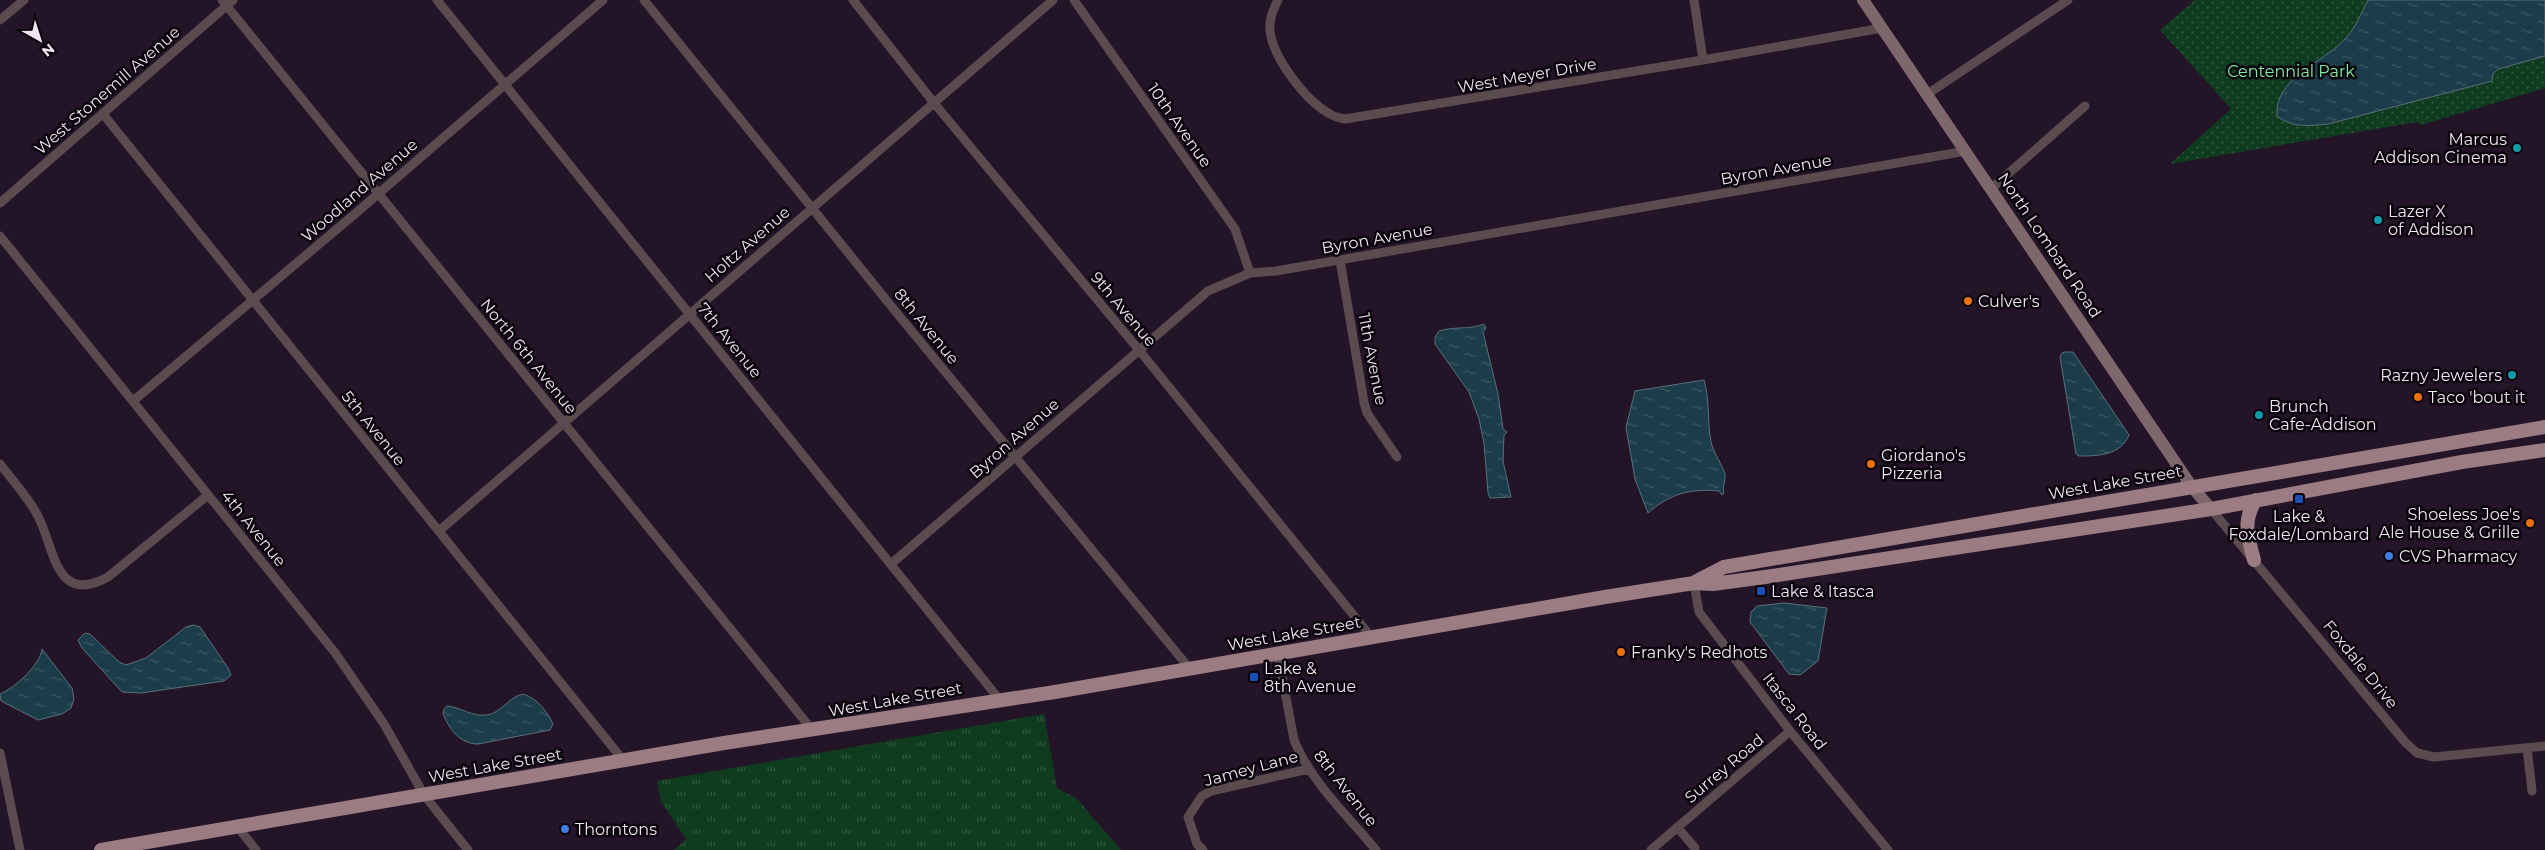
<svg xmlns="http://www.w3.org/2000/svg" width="2545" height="850" font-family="Montserrat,sans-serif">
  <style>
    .grass { fill: url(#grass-tufts) }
    .park { fill: url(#park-dots) }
    .water { fill: url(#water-ripples); stroke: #5b6f7b }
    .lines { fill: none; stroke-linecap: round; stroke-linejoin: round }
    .street { stroke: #5a4c4e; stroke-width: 9 }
    .secondary { stroke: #7e676b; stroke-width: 12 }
    .primary { stroke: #9a7c82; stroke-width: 14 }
    .culture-dot { fill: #0f9aa8; stroke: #09040b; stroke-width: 2 }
    .food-dot { fill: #e8710a; stroke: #09040b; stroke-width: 2 }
    .transit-dot { fill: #1a4fb4; stroke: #09040b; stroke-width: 2 }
    .shop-dot { fill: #3f7fe0; stroke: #09040b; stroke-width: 2 }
    .labels { text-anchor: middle; stroke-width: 5; stroke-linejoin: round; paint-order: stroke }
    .park-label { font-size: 16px; fill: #83eca2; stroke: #09040b }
    .street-label { font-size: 16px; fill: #efe4f1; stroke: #09040b }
    .poi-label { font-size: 16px; fill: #efe4f1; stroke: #09040b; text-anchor: start }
  </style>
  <defs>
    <pattern id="grass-tufts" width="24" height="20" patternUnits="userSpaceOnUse" patternTransform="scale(1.25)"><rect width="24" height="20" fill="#0f3c1f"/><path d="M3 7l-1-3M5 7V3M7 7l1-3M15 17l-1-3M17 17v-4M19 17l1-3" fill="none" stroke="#325840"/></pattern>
    <pattern id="park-dots" width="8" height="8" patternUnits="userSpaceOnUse" patternTransform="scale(1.25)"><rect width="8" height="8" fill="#0f3c1f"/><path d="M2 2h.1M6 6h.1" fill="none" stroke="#325840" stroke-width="1.8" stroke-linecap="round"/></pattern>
    <pattern id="water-ripples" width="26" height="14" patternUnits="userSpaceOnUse" patternTransform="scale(1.25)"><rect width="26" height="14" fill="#1b3d49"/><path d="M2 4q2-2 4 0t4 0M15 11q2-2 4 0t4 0" fill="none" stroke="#3c5964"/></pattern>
  </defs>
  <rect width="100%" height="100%" fill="#241428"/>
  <path class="grass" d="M 1044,714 L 1057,788 L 1077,799 L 1121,850 L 674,850 L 686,839 L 661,802 L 657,781 Z"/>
  <path class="park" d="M 2195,0 L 2545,0 L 2545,88 L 2421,125 L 2417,122 L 2170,164 L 2231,109 L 2160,30 Z"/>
  <path class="water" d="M 2368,0 L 2545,0 L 2545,56 L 2498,69 L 2493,74 L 2492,81 L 2328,124 C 2310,126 2292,128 2277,116 C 2274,79 2322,63 2344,40 C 2355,29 2361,14 2368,0 Z
    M 1484,324 L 1486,328 L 1483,332 L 1498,394 L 1503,429 L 1507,432 L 1504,435 L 1503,461 L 1511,497 L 1490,498 L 1488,493 L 1484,443 L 1479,419 L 1469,392 L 1435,344 L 1435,337 L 1439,331 C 1454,326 1470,330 1484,324 Z
    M 2065,352 L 2073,352 L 2129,435 C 2121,455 2099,456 2079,456 L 2076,454 L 2060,357 L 2062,353 Z
    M 1704,380 C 1710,400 1707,421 1711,442 C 1714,454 1723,466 1725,474 C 1726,480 1722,486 1724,493 L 1722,495 L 1719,491 C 1691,488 1669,494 1648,513 L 1635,479 L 1626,427 L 1635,391 Z
    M 1784,603 L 1827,608 L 1818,661 L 1800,675 L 1789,674 L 1750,622 L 1751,612 L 1757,606 Z
    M 193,625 L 200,627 L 228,668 L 231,675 L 224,681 L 141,693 L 122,692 L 82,648 L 78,640 L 85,633 L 90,634 L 119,662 L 126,665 L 146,658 L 186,627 Z
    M 42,649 L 72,688 L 74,699 L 71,708 L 62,714 L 38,720 L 1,701 L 0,694 C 15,688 40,665 42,649 Z
    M 523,694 C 537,698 547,711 553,724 L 550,730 L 478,744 C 460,744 450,730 443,714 L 444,709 L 447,706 C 460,707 473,717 486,715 C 501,714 508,697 523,694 Z"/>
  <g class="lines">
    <path class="street" d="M 222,0 L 813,731
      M 437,0 L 999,699
      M 644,0 L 896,312 L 1190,669
      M 853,0 L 934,103 L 1139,350 L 1372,638
      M 1074,0 L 1235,229 L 1250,273
      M 1278,0 C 1273,10 1269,19 1270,30 C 1272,57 1306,101 1330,114 C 1334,117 1340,118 1345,119 L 1703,60 L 1882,28
      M 1694,0 L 1703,60
      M 0,20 L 24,0
      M 1926,95 L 2068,0
      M 103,114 L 623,760
      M 1992,188 L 2085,106
      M 0,203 L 233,0
      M 0,236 L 336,654 L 384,724 L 424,795 L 468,850
      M 1340,260 L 1364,402 L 1367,413 L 1397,457
      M 133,401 L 356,213 L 603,0
      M 0,464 C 13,481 28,497 38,516 C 55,549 55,606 108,577 L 208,495
      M 2211,509 L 2405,742 L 2417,753 L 2434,757 L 2545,746
      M 439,531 L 1053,0
      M 891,564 L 1208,291 L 1250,273 L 1276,271 L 1966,151
      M 1694,583 L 1699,612 L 1790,731 L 1888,850
      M 1278,654 L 1294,740 C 1311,782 1348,816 1376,850
      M 2527,748 L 2532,791
      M 0,753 L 20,850
      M 236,825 L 256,850
      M 1677,827 L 1695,848
      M 1203,850 L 1197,844 L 1188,817 L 1202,796 L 1211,791 L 1309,769
      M 1651,850 L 1790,731"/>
    <path class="secondary" d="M 1863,0 L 2192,487 L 2211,509"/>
    <path class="primary" d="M 2254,560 C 2248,538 2242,520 2256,500
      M 1695,582 L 1724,567 L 2545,427
      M 101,850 L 724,743 L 1055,692 L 1605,597 L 1694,583 L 1713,584 L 1765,577 L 2211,509 L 2462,462 L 2545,450"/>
  </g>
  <g class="culture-dot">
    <circle cx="2517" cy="148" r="5"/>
    <circle cx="2378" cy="220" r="5"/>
    <circle cx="2512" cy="375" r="5"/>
    <circle cx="2259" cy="415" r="5"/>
  </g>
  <g class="food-dot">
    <circle cx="1968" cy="301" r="5"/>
    <circle cx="2418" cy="397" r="5"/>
    <circle cx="1871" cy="464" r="5"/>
    <circle cx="2530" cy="523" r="5"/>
    <circle cx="1621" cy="652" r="5"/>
  </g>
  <g class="transit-dot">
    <rect x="2294" y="494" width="10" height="10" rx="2.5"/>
    <rect x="1756" y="586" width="10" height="10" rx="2.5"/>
    <rect x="1249" y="672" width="10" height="10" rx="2.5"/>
  </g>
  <g class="shop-dot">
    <circle cx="2389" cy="556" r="5"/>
    <circle cx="565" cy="829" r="5"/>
  </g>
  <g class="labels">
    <g class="park-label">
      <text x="2291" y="77">Centennial Park</text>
    </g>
    <g class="street-label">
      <text transform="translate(1527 75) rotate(-10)" y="6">West Meyer Drive</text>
      <text transform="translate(107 90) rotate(-41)" y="6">West Stonemill Avenue</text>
      <text transform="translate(1180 125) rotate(55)" y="6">10th Avenue</text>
      <text transform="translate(1776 169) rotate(-10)" y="6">Byron Avenue</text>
      <text transform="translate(359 190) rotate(-41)" y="6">Woodland Avenue</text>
      <text transform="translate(1377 238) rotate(-10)" y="6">Byron Avenue</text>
      <text transform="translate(747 244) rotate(-41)" y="6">Holtz Avenue</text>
      <text transform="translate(2050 245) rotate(56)" y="6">North Lombard Road</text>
      <text transform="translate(1124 309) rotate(50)" y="6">9th Avenue</text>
      <text transform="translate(927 326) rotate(51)" y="6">8th Avenue</text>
      <text transform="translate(730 340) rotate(51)" y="6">7th Avenue</text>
      <text transform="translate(529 356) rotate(51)" y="6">North 6th Avenue</text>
      <text transform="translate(1373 359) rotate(79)" y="6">11th Avenue</text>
      <text transform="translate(374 428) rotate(51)" y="6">5th Avenue</text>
      <text transform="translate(1014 438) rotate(-41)" y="6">Byron Avenue</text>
      <text transform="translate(2115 482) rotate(-10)" y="6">West Lake Street</text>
      <text transform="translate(254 528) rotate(51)" y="6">4th Avenue</text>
      <text transform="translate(1294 633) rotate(-10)" y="6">West Lake Street</text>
      <text transform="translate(2361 664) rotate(51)" y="6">Foxdale Drive</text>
      <text transform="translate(895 699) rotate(-10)" y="6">West Lake Street</text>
      <text transform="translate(1795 711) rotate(52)" y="6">Itasca Road</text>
      <text transform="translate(495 765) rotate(-10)" y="6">West Lake Street</text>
      <text transform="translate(1251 768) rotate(-15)" y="6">Jamey Lane</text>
      <text transform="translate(1724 768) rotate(-40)" y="6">Surrey Road</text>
      <text transform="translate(1346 788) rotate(52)" y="6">8th Avenue</text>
    </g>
    <g class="poi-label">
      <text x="2507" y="145" text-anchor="end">Marcus<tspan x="2507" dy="18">Addison Cinema</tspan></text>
      <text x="2388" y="217">Lazer X<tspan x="2388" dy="18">of Addison</tspan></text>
      <text x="1978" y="307">Culver's</text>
      <text x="2502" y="381" text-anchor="end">Razny Jewelers</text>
      <text x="2428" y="403">Taco 'bout it</text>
      <text x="2269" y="412">Brunch<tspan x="2269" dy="18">Cafe-Addison</tspan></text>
      <text x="1881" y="461">Giordano's<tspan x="1881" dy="18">Pizzeria</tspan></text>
      <text x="2520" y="520" text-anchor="end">Shoeless Joe's<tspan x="2520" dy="18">Ale House &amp; Grille</tspan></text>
      <text x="2299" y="522" text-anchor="middle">Lake &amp;<tspan x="2299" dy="18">Foxdale/Lombard</tspan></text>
      <text x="2399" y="562">CVS Pharmacy</text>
      <text x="1771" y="597">Lake &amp; Itasca</text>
      <text x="1631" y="658">Franky's Redhots</text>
      <text x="1264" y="674">Lake &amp;<tspan x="1264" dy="18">8th Avenue</tspan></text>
      <text x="575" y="835">Thorntons</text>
    </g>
  </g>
  <g transform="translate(40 40) rotate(141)" stroke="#09040b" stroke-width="4" paint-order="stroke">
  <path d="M0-4L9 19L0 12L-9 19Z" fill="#efe4f1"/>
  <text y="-8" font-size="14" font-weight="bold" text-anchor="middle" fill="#efe4f1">N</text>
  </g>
</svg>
